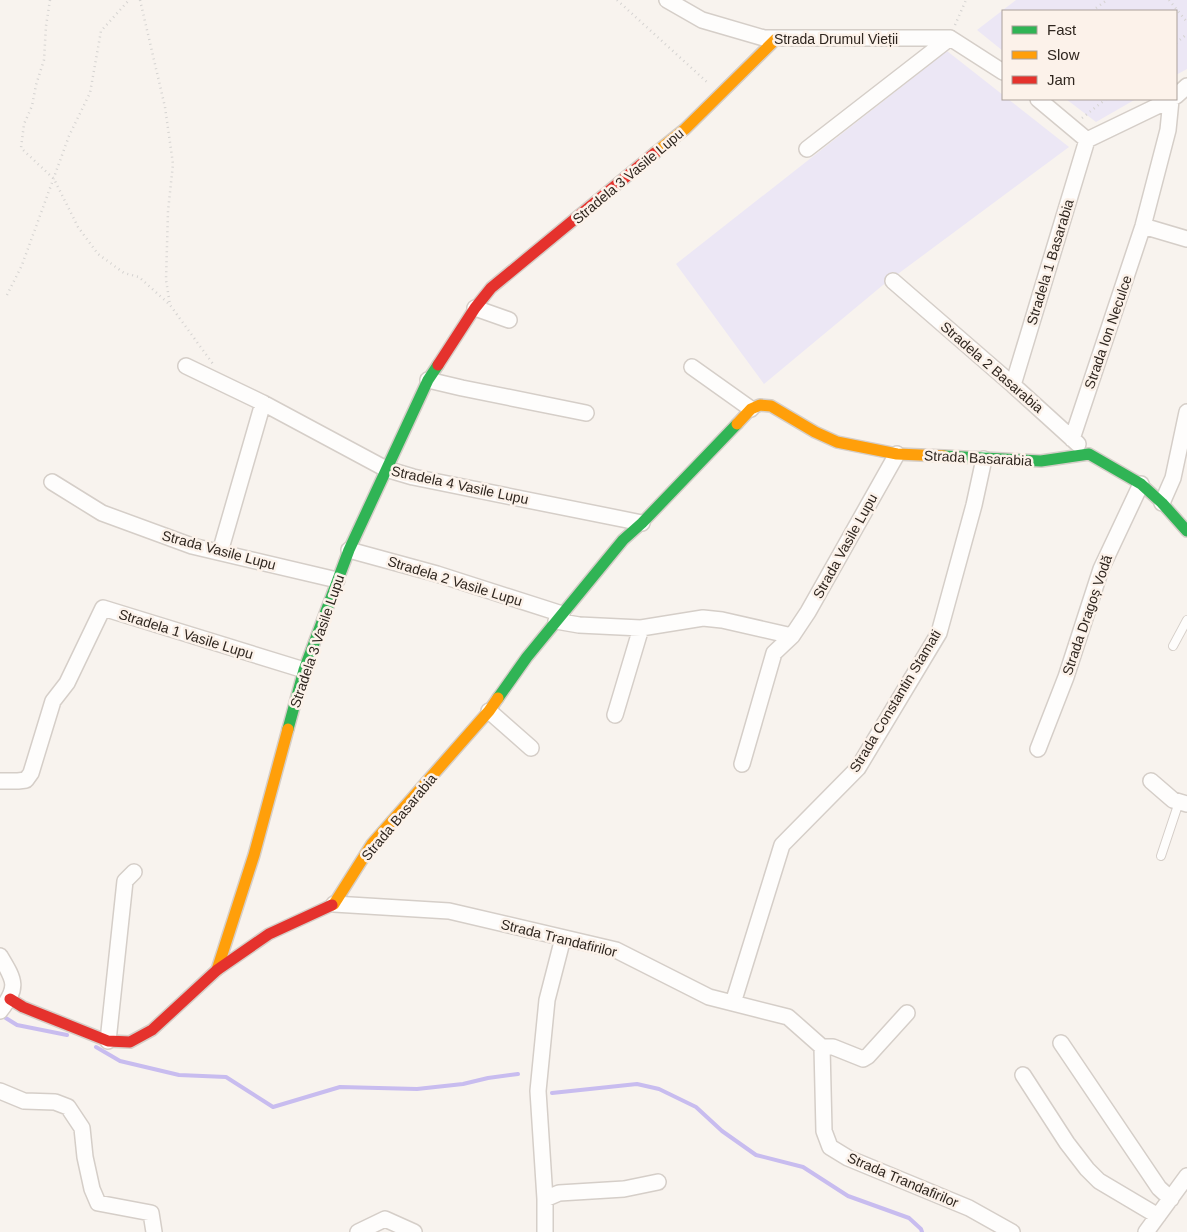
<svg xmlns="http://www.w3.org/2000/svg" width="1187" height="1232" font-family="Arial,sans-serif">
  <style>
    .green { fill: #ece7f5 }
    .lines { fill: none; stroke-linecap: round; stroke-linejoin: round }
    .stream { stroke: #c8bcef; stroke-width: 4 }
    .lane-casing { stroke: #d5cec8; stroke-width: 10 }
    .street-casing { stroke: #d5cec8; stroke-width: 18 }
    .fast-casing { stroke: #d5cec8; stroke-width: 14 }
    .slow-casing { stroke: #d5cec8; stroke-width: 14 }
    .jam-casing { stroke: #d5cec8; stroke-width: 14 }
    .path { stroke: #d5d3d1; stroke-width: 2.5; stroke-dasharray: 1 4; stroke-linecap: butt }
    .lane { stroke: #fefdfc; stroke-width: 8 }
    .street { stroke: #fefdfc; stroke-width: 15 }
    .fast { stroke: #30b455; stroke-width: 11 }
    .slow { stroke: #ff9f0a; stroke-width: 11 }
    .jam { stroke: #e5322d; stroke-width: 11 }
    .labels { text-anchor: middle; stroke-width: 5; stroke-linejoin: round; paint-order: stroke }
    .street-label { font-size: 14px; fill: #2f261f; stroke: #fcf2ea }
  </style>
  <rect width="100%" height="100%" fill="#f8f3ee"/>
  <path class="green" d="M 1016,0 L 1187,0 L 1187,69 L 1176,75 L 1176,11 L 1003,11 L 1003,51 L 977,30 Z
    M 947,51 L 1003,95 L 1003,99 L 1008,99 L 1069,147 L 883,285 L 764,384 L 676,264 Z
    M 1066,99 L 1136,99 L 1096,122 Z"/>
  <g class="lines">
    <path class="stream" d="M 1,1015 L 17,1025 L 67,1035
      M 96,1047 L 120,1061 L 179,1075 L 226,1077 L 273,1107 L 340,1087 L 417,1089 L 463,1084 L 488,1078 L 518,1074
      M 552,1093 L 637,1084 L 659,1089 L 696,1107 L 722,1131 L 756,1155 L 803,1167 L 848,1196 L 909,1218 L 921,1229 L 922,1232"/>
    <defs>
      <path id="lane" d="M 1173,646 L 1187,620
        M 1161,856 L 1179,802"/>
      <path id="street" d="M 667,0 L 702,20 L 764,38 L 950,38 L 1003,72
        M 1176,96 L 1187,86
        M 1038,99 L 1087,140
        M 1087,140 L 1172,99
        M 807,149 L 950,38
        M 1143,226 L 1187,239
        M 893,281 L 1013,385 L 1078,444
        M 475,308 L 509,320
        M 186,366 L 263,403 L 386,469 L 413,477 L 642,523
        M 692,367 L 751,409
        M 428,380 L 462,388 L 586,413
        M 1013,385 L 1087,140
        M 1072,439 L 1143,226 L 1168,130 L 1171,100
        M 52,482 L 102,513 L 192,546 L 337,580
        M 1162,503 L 1173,478 L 1187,412
        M 349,550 L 437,574 L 562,614
        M 220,552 L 263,403
        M 556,621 L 579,625 L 641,628 L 703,618 L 722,620 L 792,636
        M 489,711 L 531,748
        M 615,715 L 641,628
        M 1038,749 L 1066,677 L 1101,569 L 1141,484
        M 742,764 L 774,653 L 792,636 L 808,612 L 897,454
        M 0,781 L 18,781 L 26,780 L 31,773 L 53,701 L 67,683 L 103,608 L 304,670
        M 1151,781 L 1173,800 L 1187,804
        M 334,904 L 449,911 L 616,950 L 709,997 L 788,1017 L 822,1047 L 824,1131 L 830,1147 L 848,1158 L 969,1208 L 1012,1232
        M 0,956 C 15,981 19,987 0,1011
        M 733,1003 L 782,845 L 858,768 L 939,633 L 974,505 L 984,459
        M 108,1041 L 125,881 L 134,872
        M 1061,1043 L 1159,1188 L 1171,1199
        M 822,1047 L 833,1047 L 863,1059 L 868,1056 L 907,1013
        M 1023,1075 L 1067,1143 L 1087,1169 L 1099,1181 L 1158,1216
        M 0,1091 L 24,1101 L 55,1102 L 68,1107 L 82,1128 L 85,1157 L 92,1189 L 98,1203 L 151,1213 L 154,1232
        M 545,1199 L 559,1193 L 624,1189 L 658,1182
        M 358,1232 L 385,1219 L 414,1232
        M 545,1232 L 545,1199 L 538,1091 L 547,1000 L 563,938
        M 1146,1232 L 1187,1176"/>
      <path id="fast" d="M 944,456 L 1041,461 L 1089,454 L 1141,484 L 1162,503 L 1187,531
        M 498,698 L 527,657 L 623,540 L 642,523 L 737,424
        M 288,729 L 304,670 L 349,550 L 428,380 L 438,365"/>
      <path id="slow" d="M 655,153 L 685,129 L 776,39
        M 737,424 L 751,409 L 760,405 L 771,406 L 815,432 L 837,442 L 897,454 L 944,456
        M 332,905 L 334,904 L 372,844 L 489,711 L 498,698
        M 217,970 L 254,855 L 288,729"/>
      <path id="jam" d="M 438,365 L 475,308 L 491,288 L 655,153
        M 10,999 L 23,1007 L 108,1041 L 130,1042 L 152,1030 L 217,970 L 269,934 L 332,905"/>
    </defs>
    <use href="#lane" class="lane-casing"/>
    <use href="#street" class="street-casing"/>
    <use href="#fast" class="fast-casing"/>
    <use href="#slow" class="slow-casing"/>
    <use href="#jam" class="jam-casing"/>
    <path class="path" d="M 50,0 L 46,26 L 44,60 L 36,85 L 32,106 L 24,124 L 21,148 L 54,179 L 78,227 L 98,254 L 124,273 L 139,277 L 169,304
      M 140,0 L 165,107 L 173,164 L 168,211 L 166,280 L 170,305 L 213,364
      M 617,0 L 708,83
      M 1169,0 L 1187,22
      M 1096,8 L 1107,0
      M 955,25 L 966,0
      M 1176,43 L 1187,34
      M 1082,118 L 1106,99
      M 7,295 L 22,265 L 69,136 L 90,93 L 101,31 L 129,0"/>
    <use href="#lane" class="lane"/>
    <use href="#street" class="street"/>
    <use href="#fast" class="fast"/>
    <use href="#slow" class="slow"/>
    <use href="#jam" class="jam"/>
  </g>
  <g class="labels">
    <g class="street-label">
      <text x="836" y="44">Strada Drumul Vieții</text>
      <text transform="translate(628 176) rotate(-40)" y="5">Stradela 3 Vasile Lupu</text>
      <text transform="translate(1050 262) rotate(-73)" y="5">Stradela 1 Basarabia</text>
      <text transform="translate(1108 332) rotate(-71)" y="5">Strada Ion Neculce</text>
      <text transform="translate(992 367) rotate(41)" y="5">Stradela 2 Basarabia</text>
      <text transform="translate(978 458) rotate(3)" y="5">Strada Basarabia</text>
      <text transform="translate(460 485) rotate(12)" y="5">Stradela 4 Vasile Lupu</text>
      <text transform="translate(845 546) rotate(-61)" y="5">Strada Vasile Lupu</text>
      <text transform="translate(219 550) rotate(15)" y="5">Strada Vasile Lupu</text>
      <text transform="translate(455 581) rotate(17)" y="5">Stradela 2 Vasile Lupu</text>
      <text transform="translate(1087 615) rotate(-71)" y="5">Strada Dragoș Vodă</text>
      <text transform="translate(186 634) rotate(17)" y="5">Stradela 1 Vasile Lupu</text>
      <text transform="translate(317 641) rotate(-71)" y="5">Stradela 3 Vasile Lupu</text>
      <text transform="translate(895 701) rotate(-59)" y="5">Strada Constantin Stamati</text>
      <text transform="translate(399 817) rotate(-50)" y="5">Strada Basarabia</text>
      <text transform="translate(559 938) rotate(14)" y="5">Strada Trandafirilor</text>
      <text transform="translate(903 1180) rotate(23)" y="5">Strada Trandafirilor</text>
    </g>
  </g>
  <rect x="1002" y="10" width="175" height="90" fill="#fcf2ea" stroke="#aaa099"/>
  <rect x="1012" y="26" width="25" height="8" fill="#30b455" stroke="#aaa099"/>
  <text x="1047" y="35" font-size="15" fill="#2f261f">Fast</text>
  <rect x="1012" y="51" width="25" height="8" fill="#ff9f0a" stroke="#aaa099"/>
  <text x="1047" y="60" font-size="15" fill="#2f261f">Slow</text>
  <rect x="1012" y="76" width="25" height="8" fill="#e5322d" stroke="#aaa099"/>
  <text x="1047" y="85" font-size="15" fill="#2f261f">Jam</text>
</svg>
